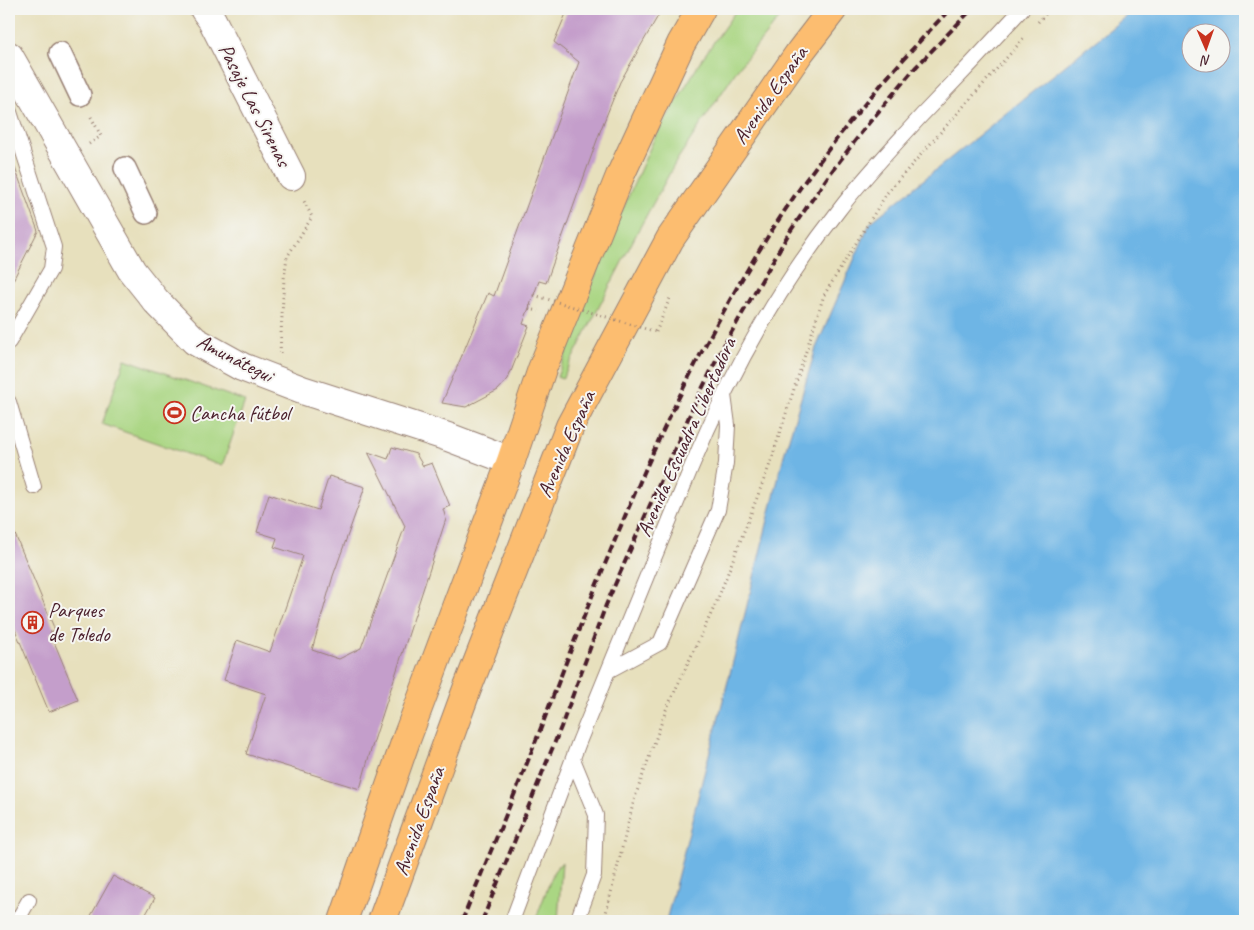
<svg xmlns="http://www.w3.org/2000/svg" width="1254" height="930" font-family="Caveat,sans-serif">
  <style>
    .green { fill: #aad683; stroke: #7a7a57 }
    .water { fill: #6eb5e5; stroke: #5c6a88; fill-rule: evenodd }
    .building { fill: #c49ecb }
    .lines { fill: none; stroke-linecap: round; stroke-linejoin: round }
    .service-casing { stroke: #988074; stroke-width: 16 }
    .pedestrian-casing { stroke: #988074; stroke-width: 24 }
    .minor-casing { stroke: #988074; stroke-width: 30 }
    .primary-casing { stroke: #988074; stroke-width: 30 }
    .path { stroke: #988074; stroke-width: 3; stroke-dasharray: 1 4; stroke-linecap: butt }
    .service { stroke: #fff; stroke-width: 14 }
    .pedestrian { stroke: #fff; stroke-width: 21 }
    .minor { stroke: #fff; stroke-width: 28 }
    .primary { stroke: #fcbd6f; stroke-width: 28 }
    .rail { stroke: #4a1f2b; stroke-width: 4; stroke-dasharray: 8 4; stroke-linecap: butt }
    .path-bridge { stroke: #988074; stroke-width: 3; stroke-dasharray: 1 4; stroke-linecap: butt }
    .labels { text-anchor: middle; stroke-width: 4; stroke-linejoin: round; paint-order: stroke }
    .street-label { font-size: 21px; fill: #4a1f2b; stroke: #f6f6f2 }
    .poi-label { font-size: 21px; fill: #4a1f2b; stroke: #f6f6f2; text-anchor: start }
  </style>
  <rect width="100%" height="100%" fill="#f6f6f2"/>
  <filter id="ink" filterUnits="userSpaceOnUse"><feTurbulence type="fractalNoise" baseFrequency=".02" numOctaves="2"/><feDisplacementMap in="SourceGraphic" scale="10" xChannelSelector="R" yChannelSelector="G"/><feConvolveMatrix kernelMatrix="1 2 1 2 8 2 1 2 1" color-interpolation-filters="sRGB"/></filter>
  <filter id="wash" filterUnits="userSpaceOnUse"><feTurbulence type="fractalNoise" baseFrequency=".0096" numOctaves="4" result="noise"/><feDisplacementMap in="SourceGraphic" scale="20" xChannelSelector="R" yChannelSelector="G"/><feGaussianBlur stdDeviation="1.12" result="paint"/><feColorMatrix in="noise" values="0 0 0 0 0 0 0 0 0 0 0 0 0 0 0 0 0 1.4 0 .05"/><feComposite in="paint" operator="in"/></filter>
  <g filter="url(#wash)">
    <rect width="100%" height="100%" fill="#e7e0bd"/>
    <path class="green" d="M 737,9 L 787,9 L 739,67 L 677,160 L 639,229 L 562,379 L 557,377 L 608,242 L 654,139 L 702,59 Z
      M 125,359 L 245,401 L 222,466 L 102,424 Z
      M 562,862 L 558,921 L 535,921 L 554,871 Z"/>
    <path class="water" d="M 1135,9 L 1245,9 L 1245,921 L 666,921 L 736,650 L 784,455 L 816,348 L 870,223 ZM 1192,32 L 1222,32 L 1222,62 L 1192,62 Z"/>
    <g id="blocks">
      <path class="building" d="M 568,9 L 662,9 L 620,82 L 601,129 L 546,283 L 539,281 L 523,324 L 529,326 L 508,379 L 498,390 L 466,407 L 442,403 L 488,293 L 494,296 L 579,62 L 554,42 Z
        M 9,157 L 11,157 L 38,231 L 9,288 Z
        M 392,447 L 416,454 L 423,466 L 432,463 L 450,506 L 443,509 L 446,519 L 369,756 L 360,789 L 246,754 L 266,694 L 224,680 L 237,640 L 270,652 L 303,556 L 274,547 L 277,538 L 257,532 L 269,494 L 318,510 L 329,476 L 365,487 L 333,576 L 312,650 L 339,659 L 361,648 L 405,526 L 368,452 L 388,459 Z
        M 9,520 L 55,630 L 50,632 L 78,700 L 49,712 L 9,615 Z
        M 113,876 L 155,898 L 142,921 L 88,921 Z"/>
    </g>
  </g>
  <g filter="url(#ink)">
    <use href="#blocks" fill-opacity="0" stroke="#988074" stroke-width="1"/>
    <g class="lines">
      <defs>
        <path id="service" d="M 9,109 L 54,247 L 51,269 L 9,342
          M 9,402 L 34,487
          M 608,671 L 660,643 L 718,510 L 726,463 L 728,425 L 724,395
          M 573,759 L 596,815 L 594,875 L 577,921
          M 17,921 L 29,900
          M 512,921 L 579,742 L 691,468 C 729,376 777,289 839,210 C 864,177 893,147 921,116 C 955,81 989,45 1022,9"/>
        <path id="pedestrian" d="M 60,53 L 80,95
          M 125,168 L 146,213"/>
        <path id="minor" d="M 204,9 L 212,20 L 291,176
          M 9,56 L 132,271 L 156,301 L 195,341 L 242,367 L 302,390 L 448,437 L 511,461"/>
        <path id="primary" d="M 343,921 L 406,740 L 511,461 L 542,369 L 620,176 L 681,44 L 701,9
          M 382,921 L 467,689 L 570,426 L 670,239 L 800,52 L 833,9"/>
      </defs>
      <use href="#service" class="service-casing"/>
      <use href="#pedestrian" class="pedestrian-casing"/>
      <use href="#minor" class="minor-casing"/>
      <use href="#primary" class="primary-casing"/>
      <path class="path" d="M 1038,22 L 1050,9
        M 89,144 L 101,136 L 90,115
        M 534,295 L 529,309 L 539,311
        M 656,332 L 670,298
        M 280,353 L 284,279 L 287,257 L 312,217 L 303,199
        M 604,921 L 634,800 L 666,710 L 717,601 L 770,464 L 824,295 L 887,193 L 1024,38"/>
      <use href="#service" class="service"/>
      <use href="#pedestrian" class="pedestrian"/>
      <use href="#minor" class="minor"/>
      <use href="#primary" class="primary"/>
      <path class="rail" d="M 462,921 C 490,852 520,783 547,712 C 617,529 691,342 805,181 C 849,120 898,63 950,9
        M 482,921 L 561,727 L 606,605 L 694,405 L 724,345 L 789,233 L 829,175 L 868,124 L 915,68 L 972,9"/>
      <path class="path-bridge" d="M 534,295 L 656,332"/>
    </g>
  </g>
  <defs>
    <symbol id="stadium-ring" viewBox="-11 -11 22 22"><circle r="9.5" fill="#f6f6f2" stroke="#c8321e" stroke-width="1.5"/><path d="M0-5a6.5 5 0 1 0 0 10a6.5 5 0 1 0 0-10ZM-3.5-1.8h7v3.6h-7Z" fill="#c8321e"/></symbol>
    <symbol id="building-ring" viewBox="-11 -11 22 22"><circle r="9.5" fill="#f6f6f2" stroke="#c8321e" stroke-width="1.5"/><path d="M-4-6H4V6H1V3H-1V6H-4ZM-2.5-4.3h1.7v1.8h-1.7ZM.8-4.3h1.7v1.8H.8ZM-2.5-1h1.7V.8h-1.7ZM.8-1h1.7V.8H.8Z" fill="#c8321e"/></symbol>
  </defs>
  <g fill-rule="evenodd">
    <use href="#stadium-ring" x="162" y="400" width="25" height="25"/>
    <use href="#building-ring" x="20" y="610" width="25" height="25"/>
  </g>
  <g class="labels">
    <g class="street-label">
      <text transform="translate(770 95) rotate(-55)" y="7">Avenida España</text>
      <text transform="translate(255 105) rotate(63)" y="7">Pasaje Las Sirenas</text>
      <text transform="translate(235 358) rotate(27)" y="7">Amunátegui</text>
      <text transform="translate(686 437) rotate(-66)" y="7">Avenida Escuadra Libertadora</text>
      <text transform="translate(566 444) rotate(-66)" y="7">Avenida España</text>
      <text transform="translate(419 821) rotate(-70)" y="7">Avenida España</text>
    </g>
    <g class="poi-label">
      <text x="190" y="420">Cancha fútbol</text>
      <text x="48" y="617">Parques<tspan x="48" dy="24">de Toledo</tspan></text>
    </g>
  </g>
  <rect width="1254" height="930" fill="none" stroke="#f6f6f2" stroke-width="30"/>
  <g transform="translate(1206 48) rotate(178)"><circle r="24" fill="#f6f6f2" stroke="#b1a0a2"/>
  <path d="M0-4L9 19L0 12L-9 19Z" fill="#c8321e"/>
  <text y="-8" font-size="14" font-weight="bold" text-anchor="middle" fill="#4a1f2b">N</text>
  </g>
</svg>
